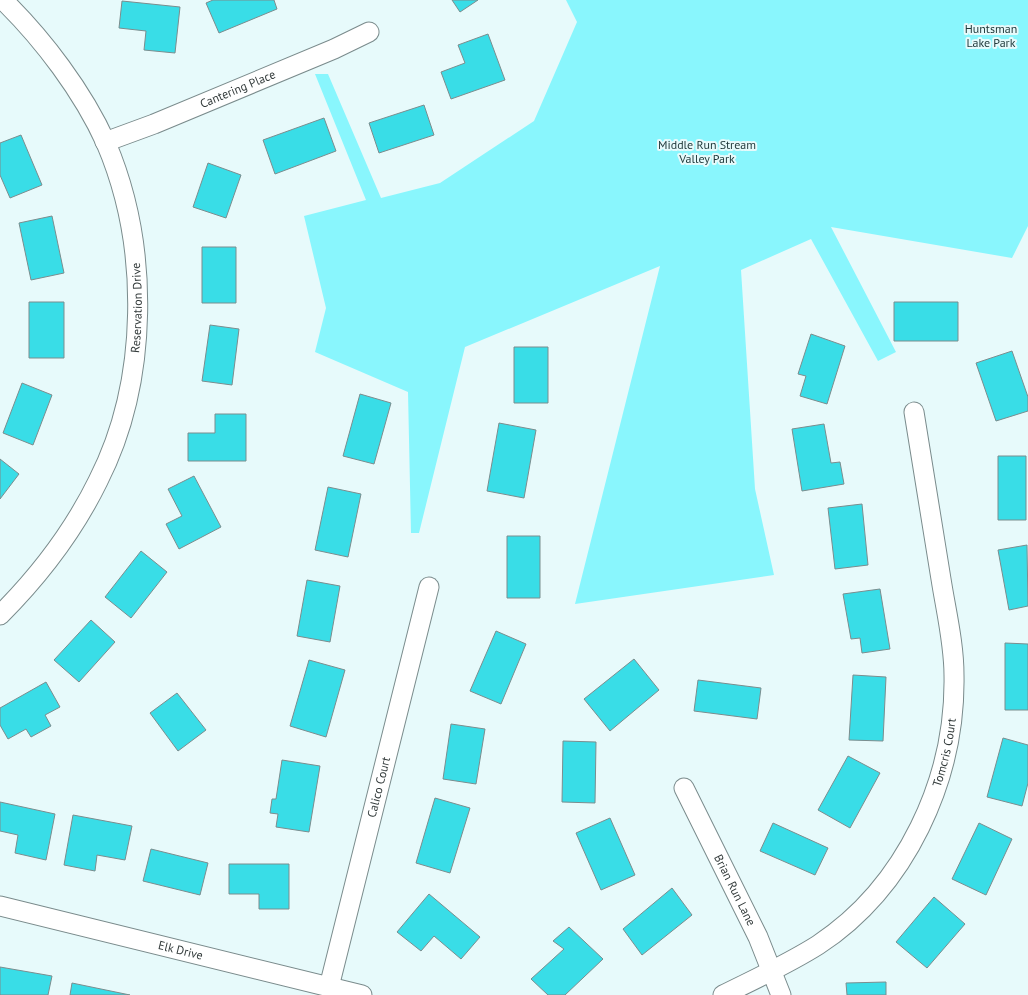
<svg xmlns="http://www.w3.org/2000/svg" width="1028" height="995" font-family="'PT Sans',sans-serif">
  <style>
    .green { fill: #89f6fd }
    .building { fill: #39dde7; stroke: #7b8d8e }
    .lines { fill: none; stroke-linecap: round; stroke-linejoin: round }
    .minor-casing { stroke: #7a8b8c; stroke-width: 21 }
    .minor { stroke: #fff; stroke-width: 19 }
    .labels { text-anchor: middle; stroke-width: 4; stroke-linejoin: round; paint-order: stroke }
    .park-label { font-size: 12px; fill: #1d3638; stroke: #e7fafb }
    .street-label { font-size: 12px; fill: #333b3b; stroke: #e7fafb }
  </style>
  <rect width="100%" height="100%" fill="#e7fafb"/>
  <path class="green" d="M 566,0 L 1028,0 L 1028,226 L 1012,258 L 831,227 L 896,352 L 878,361 L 811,239 L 741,270 L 755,489 L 774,575 L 575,604 L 660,266 L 465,347 L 419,533 L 411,533 L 408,392 L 315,352 L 326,308 L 304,216 L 366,200 L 315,74 L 328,74 L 381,198 L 440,183 L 534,121 L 577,22 Z"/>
  <path class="building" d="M 213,0 L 274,0 L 277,9 L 219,33 L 206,3 Z
    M 452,0 L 478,0 L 460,12 Z
    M 122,1 L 180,7 L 175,53 L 144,50 L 146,31 L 119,28 Z
    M 488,34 L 505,80 L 451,99 L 441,72 L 465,63 L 458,45 Z
    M 424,105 L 434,135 L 379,153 L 369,123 Z
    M 324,118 L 336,151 L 275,174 L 263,140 Z
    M 21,135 L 42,185 L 10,198 L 0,175 L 0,143 Z
    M 208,163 L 241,175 L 226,218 L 193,207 Z
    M 52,216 L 64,273 L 31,280 L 19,223 Z
    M 202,247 L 236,247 L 236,303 L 202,303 Z
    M 29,302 L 64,302 L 64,358 L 29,358 Z
    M 894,302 L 958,302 L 958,341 L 894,341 Z
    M 210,325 L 239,329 L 232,385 L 202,381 Z
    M 811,334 L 845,346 L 827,404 L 800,396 L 806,376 L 798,374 Z
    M 514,347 L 548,347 L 548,403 L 514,403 Z
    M 1012,351 L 1028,397 L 1028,411 L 996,421 L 976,363 Z
    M 22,383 L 52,395 L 33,445 L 3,433 Z
    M 360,394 L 391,403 L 374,464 L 343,456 Z
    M 215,414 L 246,414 L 246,461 L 188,461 L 188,433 L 215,433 Z
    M 499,423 L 536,430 L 524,498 L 487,491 Z
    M 824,424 L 831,463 L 840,462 L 844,484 L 802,491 L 792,429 Z
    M 998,456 L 1026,456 L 1026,520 L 998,520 Z
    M 0,459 L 19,474 L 0,499 Z
    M 194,476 L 221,527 L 179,549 L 166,524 L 182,516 L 168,489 Z
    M 328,487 L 361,494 L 348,557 L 315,550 Z
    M 862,504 L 868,565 L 835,569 L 828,508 Z
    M 507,536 L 540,536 L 540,598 L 507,598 Z
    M 1027,545 L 1028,606 L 1009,610 L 998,550 Z
    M 141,551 L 167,572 L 131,618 L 105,597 Z
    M 307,580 L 340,586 L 330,642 L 297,636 Z
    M 880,589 L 890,649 L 862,653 L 860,638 L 851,639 L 843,594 Z
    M 91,620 L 115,642 L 79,682 L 54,660 Z
    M 496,631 L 526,644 L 501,704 L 470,691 Z
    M 1005,643 L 1028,644 L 1028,710 L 1005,710 Z
    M 634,659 L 659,690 L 610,731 L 584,699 Z
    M 309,660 L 345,670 L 326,737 L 290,726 Z
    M 853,675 L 886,677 L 883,741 L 849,740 Z
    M 698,680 L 761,688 L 757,719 L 694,711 Z
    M 46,682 L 60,707 L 45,715 L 51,726 L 31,737 L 26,729 L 8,739 L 0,725 L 0,708 Z
    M 177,693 L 206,730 L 178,751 L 150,713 Z
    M 451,724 L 485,729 L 476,784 L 443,779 Z
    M 1003,738 L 1028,745 L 1028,783 L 1022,806 L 987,797 Z
    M 563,741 L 596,742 L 595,803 L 562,802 Z
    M 848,756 L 880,773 L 850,828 L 818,810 Z
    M 282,760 L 320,766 L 309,832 L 276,827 L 278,814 L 270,813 L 272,799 L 276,799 Z
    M 435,798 L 470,808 L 450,873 L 416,863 Z
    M 0,802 L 55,814 L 46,860 L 15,853 L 18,835 L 0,831 Z
    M 73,815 L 132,826 L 125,860 L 97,855 L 95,871 L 64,865 Z
    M 610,818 L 635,875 L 601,890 L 576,833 Z
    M 773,823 L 828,848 L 815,875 L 760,851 Z
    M 979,823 L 1012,839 L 986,895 L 952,879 Z
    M 151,849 L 208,863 L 200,895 L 143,881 Z
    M 229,864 L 289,864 L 289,909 L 259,909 L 259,894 L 229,894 Z
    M 672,888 L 692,915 L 642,955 L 623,929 Z
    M 429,894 L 480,937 L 461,959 L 434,936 L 421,951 L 397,932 Z
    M 934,897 L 965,924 L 927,968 L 896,942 Z
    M 569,927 L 603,959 L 565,995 L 548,995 L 531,979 L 564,949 L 553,941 Z
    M 0,967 L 52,976 L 48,995 L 0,995 Z
    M 886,982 L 886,995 L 847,995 L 846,983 Z
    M 72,983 L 130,995 L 70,995 Z"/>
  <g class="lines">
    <defs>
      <g id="minor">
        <path id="s1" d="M 105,142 L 154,124 L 334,49 L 369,32"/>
        <path id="s2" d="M 0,615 C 40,575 73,532 98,481 C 149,381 150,246 106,143 C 83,92 43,39 3,0"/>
        <path id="s3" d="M 684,788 L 758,937 L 781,995"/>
        <path id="s4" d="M 0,906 L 362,995"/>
        <path id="s5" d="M 329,987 L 429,587"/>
        <path id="s6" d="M 723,995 C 755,979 788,964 818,945 C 906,887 956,779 954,675 C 954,643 946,611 941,579 C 932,523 923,468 914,412"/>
      </g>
    </defs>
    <use href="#minor" class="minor-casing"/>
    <use href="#minor" class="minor"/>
  </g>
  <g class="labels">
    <g class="park-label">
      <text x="991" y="33">Huntsman<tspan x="991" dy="14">Lake Park</tspan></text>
      <text x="707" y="149">Middle Run Stream<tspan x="707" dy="14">Valley Park</tspan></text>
    </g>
    <g class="street-label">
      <text dy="4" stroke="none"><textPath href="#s1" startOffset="143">Cantering Place</textPath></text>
      <text dy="4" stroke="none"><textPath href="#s2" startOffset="346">Reservation Drive</textPath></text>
      <text dy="4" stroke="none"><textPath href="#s6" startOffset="344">Tomcris Court</textPath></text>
      <text dy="4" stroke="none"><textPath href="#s5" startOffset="206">Calico Court</textPath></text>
      <text dy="4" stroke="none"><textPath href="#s3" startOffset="114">Brian Run Lane</textPath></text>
      <text dy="4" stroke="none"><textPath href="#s4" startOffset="186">Elk Drive</textPath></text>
    </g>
  </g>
</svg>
